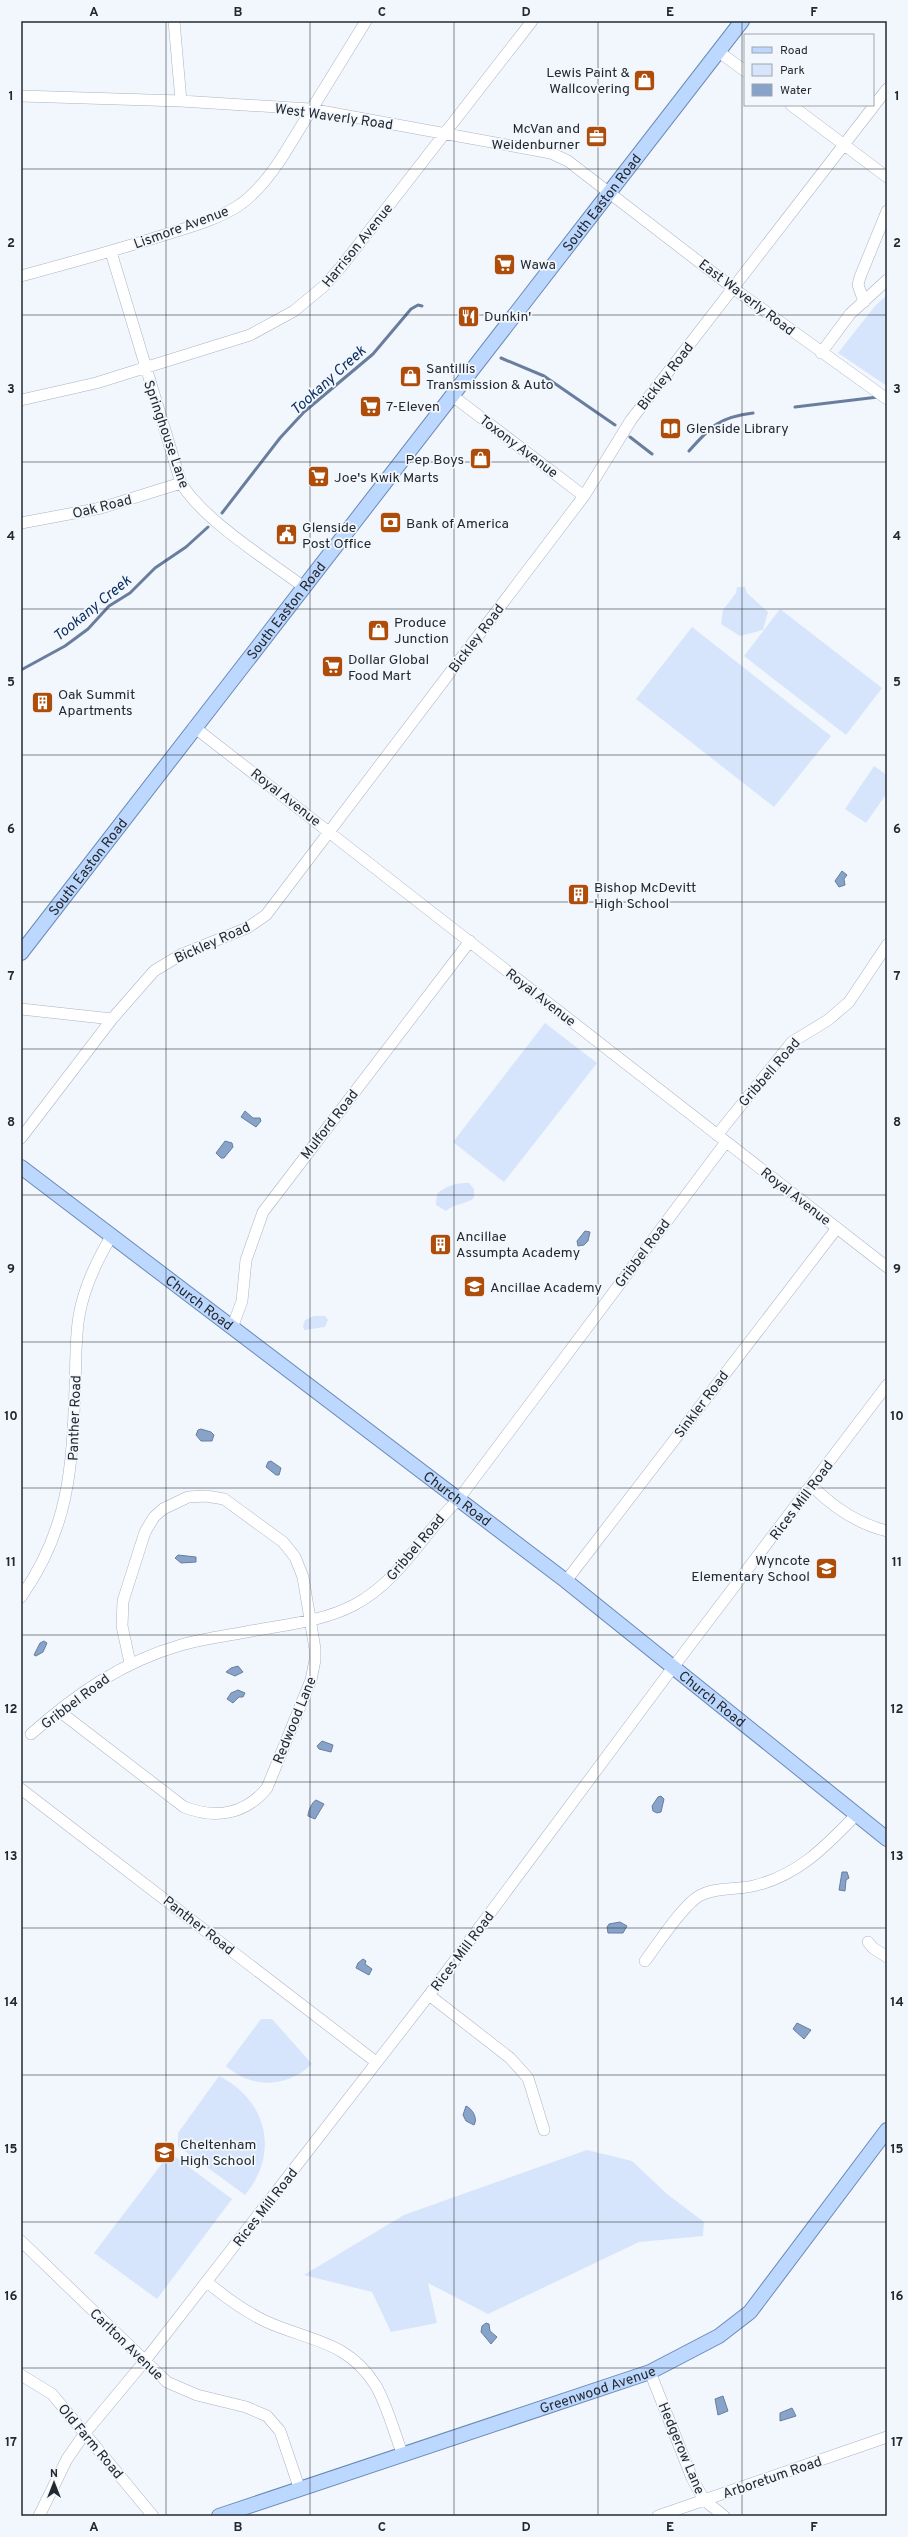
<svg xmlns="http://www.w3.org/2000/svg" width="908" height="2537" font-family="Overpass,sans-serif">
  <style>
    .green { fill: #d6e5fb }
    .water { fill: #87a3ca; stroke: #697e9c }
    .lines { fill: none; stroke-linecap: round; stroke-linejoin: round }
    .stream { stroke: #697e9c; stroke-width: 3 }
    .minor-casing { stroke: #a9b4c4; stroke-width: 12 }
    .major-casing { stroke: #6b8ab6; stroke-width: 16 }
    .minor { stroke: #fff; stroke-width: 11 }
    .major { stroke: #bdd8ff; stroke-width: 14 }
    .grid { fill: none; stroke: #24292f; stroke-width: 1; stroke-opacity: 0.55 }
    .labels { text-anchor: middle; stroke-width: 3.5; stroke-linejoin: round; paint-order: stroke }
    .poi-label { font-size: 14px; fill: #24292f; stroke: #f2f6fd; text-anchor: start }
    .street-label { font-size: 14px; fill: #24292f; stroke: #f2f6fd }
    .water-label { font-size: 15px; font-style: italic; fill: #0c3061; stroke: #f2f6fd }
    .neatline { fill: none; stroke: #24292f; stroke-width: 1.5 }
    .grid-label { font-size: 13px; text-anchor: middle; font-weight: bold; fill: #24292f }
  </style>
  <rect width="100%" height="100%" fill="#f2f6fd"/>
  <path class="green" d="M 887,295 L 887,386 L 838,353 L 875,306 Z
    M 737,587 L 745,587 L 747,593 L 768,612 L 763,630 L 740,636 L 721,624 L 723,610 L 736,593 Z
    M 780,609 L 882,688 L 846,735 L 744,656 Z
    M 692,627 L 831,736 L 774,807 L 636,699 Z
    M 874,766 L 887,775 L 887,793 L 866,823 L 845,809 Z
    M 545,1023 L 597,1063 L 504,1182 L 453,1142 Z
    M 469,1183 L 474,1189 L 474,1198 C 465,1205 455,1203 446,1211 L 436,1205 L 437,1194 C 447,1185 456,1183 469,1183 Z
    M 314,1316 L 325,1316 L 328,1320 L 325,1327 L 304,1330 L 303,1326 L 305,1320 Z
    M 261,2019 L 272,2019 L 312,2064 C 287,2088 252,2089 226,2066 Z
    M 219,2076 C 267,2100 280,2153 245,2195 L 178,2146 L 178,2133 Z
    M 587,2150 L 632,2161 L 667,2194 L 704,2222 L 703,2236 L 639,2242 L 488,2314 L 428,2283 L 437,2323 L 391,2332 L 372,2292 L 304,2275 L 404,2215 Z
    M 170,2153 L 232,2199 L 157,2299 L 94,2253 Z"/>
  <path class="water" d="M 842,871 L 847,875 L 844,879 L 845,885 L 839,887 L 835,881 Z
    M 245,1111 L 253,1118 L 260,1118 L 261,1121 L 256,1127 L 241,1117 Z
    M 225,1141 L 232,1143 L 233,1147 L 224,1158 L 221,1158 L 216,1153 Z
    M 585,1231 L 590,1232 L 588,1241 L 584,1245 L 578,1246 L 577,1241 Z
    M 201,1429 L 211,1432 L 214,1435 L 212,1441 L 201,1441 L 196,1435 L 198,1430 Z
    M 271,1461 L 281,1468 L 279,1475 L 276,1475 L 266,1467 L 268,1462 Z
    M 178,1555 L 196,1557 L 196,1562 L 181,1563 L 175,1558 Z
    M 44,1641 L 47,1643 L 43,1652 L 36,1656 L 34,1655 L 40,1643 Z
    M 238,1666 L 243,1672 L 235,1676 L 226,1672 L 231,1668 Z
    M 238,1690 L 245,1693 L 243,1697 L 239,1697 L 233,1703 L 227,1699 L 231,1693 Z
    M 322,1741 L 333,1745 L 331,1752 L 319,1749 L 317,1746 Z
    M 661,1796 L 664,1799 L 661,1812 L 657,1813 L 653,1811 L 652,1806 L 658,1797 Z
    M 316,1800 L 324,1804 L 315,1819 L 308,1816 C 308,1811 312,1802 316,1800 Z
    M 842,1872 L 847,1872 L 849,1878 L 846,1880 L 845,1891 L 839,1890 Z
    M 620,1922 L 627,1926 L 623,1933 L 608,1933 L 607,1927 L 609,1924 Z
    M 363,1959 L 366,1961 L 365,1964 L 372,1969 L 369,1975 L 356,1968 L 358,1963 Z
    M 797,2023 L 811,2030 L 804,2039 L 793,2029 Z
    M 466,2106 C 473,2109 478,2119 474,2125 L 466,2121 L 463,2115 Z
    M 486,2323 L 489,2324 L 490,2331 L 497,2337 L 491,2344 L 481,2332 L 482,2326 Z
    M 723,2396 L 728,2411 L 718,2415 L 715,2399 Z
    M 792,2408 L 796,2416 L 780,2421 L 780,2413 Z"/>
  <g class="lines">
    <path class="stream" d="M 501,358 L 544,376 L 615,425
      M 795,407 L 878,397
      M 630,437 L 652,454
      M 689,451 C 711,426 720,417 753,413
      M 222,513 L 280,438 L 304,412 L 373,354 L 411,309 L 418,305 L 422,306
      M 21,670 L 65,646 L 88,629 L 109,606 L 130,593 L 155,568 L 186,547 L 208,527"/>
    <defs>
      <path id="minor" d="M 174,21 L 181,101
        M 719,52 L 745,71
        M 21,96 L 181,101 L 310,109 L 551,153 L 568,161 L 733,288 L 887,399
        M 791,105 L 887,177
        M 111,252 L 181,483 C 204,521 268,560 305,588
        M 21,276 C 69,263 117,250 164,235 C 189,227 216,220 238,206 C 256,194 269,177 281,159 L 366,21
        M 864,302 L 858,285 L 860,277 L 887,211
        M 821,353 L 850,314 L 887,280
        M 454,397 L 584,496
        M 21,400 L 96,383 L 250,335 L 294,311 L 324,286 L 341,267 L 532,21
        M 21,523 L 101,508 L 181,483
        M 194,727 L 887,1267
        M 21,1009 L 112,1019
        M 717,1135 L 792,1042 L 828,1020 L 849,1002 L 887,945
        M 21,1138 L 112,1019 L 154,971 L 182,954 L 247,928 L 266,915 L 584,496 L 631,420 L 887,89
        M 232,1328 L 242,1301 L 246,1260 L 263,1212 L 470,941
        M 812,1486 C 833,1507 858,1524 887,1531
        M 566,1581 L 837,1228
        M 21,1597 C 69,1529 72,1469 75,1389 C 76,1365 75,1340 79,1316 C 84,1286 97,1260 112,1235
        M 59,1711 L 184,1807 C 215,1819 245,1815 267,1788 L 311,1680 L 315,1660 L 315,1649 L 303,1577 L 295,1557 L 283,1542 L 224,1499 L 206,1496 L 188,1497 L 163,1509 L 154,1517 L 145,1532 L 123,1601 L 122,1626 L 130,1663
        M 31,1734 C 76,1694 122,1662 181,1645 C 202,1639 224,1636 246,1632 C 282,1625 322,1622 354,1605 C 400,1581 422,1534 458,1500 L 726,1142
        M 21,1789 L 376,2062
        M 868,1942 L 873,1948 L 887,1957
        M 645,1961 C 657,1945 683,1905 699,1896 C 715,1887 736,1890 753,1886 C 798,1876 827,1845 857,1814
        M 429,1995 L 510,2058 L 528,2078 L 544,2130
        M 21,2241 L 167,2382 L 197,2395 L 246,2407 L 267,2416 L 280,2431 L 300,2490
        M 207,2282 C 225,2297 244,2311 265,2321 C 308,2341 348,2340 376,2386 C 388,2407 394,2433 403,2455
        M 650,2372 L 692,2478 L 704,2500 L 724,2516
        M 21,2375 L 52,2394 L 153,2516
        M 39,2516 L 67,2459 L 85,2433 L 144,2362 L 429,1995 L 668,1674 L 887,1385
        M 658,2516 L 887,2437"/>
      <g id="major">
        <path id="s1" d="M 21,953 L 742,21"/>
        <path id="s2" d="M 21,1167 L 566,1581 L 887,1839"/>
        <path id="s3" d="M 219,2516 L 650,2372 L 719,2336 L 750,2312 L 887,2130"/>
      </g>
    </defs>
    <use href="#minor" class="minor-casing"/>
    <use href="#major" class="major-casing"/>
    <use href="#minor" class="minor"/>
    <use href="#major" class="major"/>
  </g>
  <path class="grid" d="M 166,21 L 166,2516M 310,21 L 310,2516M 454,21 L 454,2516M 598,21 L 598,2516M 742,21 L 742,2516M 21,169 L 887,169M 21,315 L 887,315M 21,462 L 887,462M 21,609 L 887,609M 21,755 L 887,755M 21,902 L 887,902M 21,1049 L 887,1049M 21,1195 L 887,1195M 21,1342 L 887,1342M 21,1488 L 887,1488M 21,1635 L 887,1635M 21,1782 L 887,1782M 21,1928 L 887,1928M 21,2075 L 887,2075M 21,2222 L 887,2222M 21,2368 L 887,2368"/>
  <defs>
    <symbol id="shop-square" viewBox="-11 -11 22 22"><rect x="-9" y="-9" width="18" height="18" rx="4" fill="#ae4d09" stroke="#f2f6fd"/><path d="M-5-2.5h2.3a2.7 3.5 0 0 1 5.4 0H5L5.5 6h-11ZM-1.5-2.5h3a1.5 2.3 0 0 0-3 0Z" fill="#fff"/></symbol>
    <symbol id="office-square" viewBox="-11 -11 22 22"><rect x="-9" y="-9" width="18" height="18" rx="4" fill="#ae4d09" stroke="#f2f6fd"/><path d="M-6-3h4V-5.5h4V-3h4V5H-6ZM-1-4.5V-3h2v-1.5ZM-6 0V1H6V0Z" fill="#fff"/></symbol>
    <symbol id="supermarket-square" viewBox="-11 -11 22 22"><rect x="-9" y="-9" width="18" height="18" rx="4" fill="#ae4d09" stroke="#f2f6fd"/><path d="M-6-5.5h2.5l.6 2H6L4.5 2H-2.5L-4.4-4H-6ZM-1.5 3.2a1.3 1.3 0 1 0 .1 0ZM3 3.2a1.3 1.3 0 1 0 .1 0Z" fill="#fff"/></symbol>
    <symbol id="restaurant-square" viewBox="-11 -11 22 22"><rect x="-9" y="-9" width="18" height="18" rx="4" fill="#ae4d09" stroke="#f2f6fd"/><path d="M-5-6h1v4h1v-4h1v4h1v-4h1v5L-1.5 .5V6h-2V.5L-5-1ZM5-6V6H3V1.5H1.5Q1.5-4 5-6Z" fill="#fff"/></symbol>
    <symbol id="library-square" viewBox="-11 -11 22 22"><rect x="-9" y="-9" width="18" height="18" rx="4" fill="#ae4d09" stroke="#f2f6fd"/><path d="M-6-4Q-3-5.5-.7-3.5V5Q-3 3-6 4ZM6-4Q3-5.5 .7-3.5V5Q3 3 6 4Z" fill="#fff"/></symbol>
    <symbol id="bank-square" viewBox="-11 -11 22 22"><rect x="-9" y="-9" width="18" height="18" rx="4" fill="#ae4d09" stroke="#f2f6fd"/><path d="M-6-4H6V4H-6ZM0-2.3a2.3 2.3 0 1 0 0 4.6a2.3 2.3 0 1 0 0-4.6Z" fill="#fff"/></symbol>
    <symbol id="civic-square" viewBox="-11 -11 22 22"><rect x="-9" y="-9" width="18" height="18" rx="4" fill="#ae4d09" stroke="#f2f6fd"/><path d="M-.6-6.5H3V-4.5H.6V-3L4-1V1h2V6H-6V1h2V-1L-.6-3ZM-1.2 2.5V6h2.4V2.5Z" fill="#fff"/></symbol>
    <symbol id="building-square" viewBox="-11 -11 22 22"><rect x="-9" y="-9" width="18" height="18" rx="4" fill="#ae4d09" stroke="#f2f6fd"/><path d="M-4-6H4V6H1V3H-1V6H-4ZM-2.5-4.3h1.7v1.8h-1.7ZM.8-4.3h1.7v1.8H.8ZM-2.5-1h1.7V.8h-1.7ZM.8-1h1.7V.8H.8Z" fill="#fff"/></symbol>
    <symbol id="school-square" viewBox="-11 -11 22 22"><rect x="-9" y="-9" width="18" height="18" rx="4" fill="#ae4d09" stroke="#f2f6fd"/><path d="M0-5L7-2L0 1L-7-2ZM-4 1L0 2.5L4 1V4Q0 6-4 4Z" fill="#fff"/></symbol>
  </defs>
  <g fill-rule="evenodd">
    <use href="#shop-square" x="632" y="68" width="25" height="25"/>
    <use href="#office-square" x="584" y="124" width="25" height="25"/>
    <use href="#supermarket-square" x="492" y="252" width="25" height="25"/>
    <use href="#restaurant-square" x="456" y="304" width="25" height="25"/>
    <use href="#shop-square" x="398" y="364" width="25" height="25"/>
    <use href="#supermarket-square" x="358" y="394" width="25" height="25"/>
    <use href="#library-square" x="658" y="416" width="25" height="25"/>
    <use href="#shop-square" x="468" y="446" width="25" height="25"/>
    <use href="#supermarket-square" x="306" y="464" width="25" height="25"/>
    <use href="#bank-square" x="378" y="510" width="25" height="25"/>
    <use href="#civic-square" x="274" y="522" width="25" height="25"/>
    <use href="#shop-square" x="366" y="618" width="25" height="25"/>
    <use href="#supermarket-square" x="320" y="654" width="25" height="25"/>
    <use href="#building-square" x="30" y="690" width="25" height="25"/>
    <use href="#building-square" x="566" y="882" width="25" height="25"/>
    <use href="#building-square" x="428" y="1232" width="25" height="25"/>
    <use href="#school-square" x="462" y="1274" width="25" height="25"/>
    <use href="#school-square" x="814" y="1556" width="25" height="25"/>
    <use href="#school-square" x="152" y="2140" width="25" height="25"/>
  </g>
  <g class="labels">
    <g class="poi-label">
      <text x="630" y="77" text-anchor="end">Lewis Paint &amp;<tspan x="630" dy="16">Wallcovering</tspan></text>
      <text x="580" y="133" text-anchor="end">McVan and<tspan x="580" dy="16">Weidenburner</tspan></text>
      <text x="520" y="269">Wawa</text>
      <text x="484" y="321">Dunkin'</text>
      <text x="426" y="373">Santillis<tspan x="426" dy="16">Transmission &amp; Auto</tspan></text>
      <text x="386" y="411">7-Eleven</text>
      <text x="686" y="433">Glenside Library</text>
      <text x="464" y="464" text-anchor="end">Pep Boys</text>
      <text x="334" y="482">Joe's Kwik Marts</text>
      <text x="406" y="528">Bank of America</text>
      <text x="302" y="532">Glenside<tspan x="302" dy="16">Post Office</tspan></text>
      <text x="394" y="627">Produce<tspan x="394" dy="16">Junction</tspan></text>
      <text x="348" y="664">Dollar Global<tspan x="348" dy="16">Food Mart</tspan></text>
      <text x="58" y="699">Oak Summit<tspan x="58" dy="16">Apartments</tspan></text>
      <text x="594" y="892">Bishop McDevitt<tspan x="594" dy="16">High School</tspan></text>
      <text x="456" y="1241">Ancillae<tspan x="456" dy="16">Assumpta Academy</tspan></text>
      <text x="490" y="1292">Ancillae Academy</text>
      <text x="810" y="1565" text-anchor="end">Wyncote<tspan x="810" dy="16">Elementary School</tspan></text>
      <text x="180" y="2149">Cheltenham<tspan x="180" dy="16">High School</tspan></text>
    </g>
    <g class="street-label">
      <text transform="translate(334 116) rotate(8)" y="5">West Waverly Road</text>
      <text dy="5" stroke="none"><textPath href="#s1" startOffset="949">South Easton Road</textPath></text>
      <text transform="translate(181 227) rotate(-20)" y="5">Lismore Avenue</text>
      <text transform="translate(357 245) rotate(-51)" y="5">Harrison Avenue</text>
      <text transform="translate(747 297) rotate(37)" y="5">East Waverly Road</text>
      <text transform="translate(665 376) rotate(-52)" y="5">Bickley Road</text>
      <text transform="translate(167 434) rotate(71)" y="5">Springhouse Lane</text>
      <text transform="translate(519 446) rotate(37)" y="5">Toxony Avenue</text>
      <text transform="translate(102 506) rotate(-14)" y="5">Oak Road</text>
      <text dy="5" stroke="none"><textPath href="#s1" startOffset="433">South Easton Road</textPath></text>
      <text transform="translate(476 638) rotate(-53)" y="5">Bickley Road</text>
      <text transform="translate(286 797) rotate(38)" y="5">Royal Avenue</text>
      <text dy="5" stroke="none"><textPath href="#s1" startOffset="109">South Easton Road</textPath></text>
      <text transform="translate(212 942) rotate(-24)" y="5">Bickley Road</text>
      <text transform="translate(541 997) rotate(38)" y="5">Royal Avenue</text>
      <text transform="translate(769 1072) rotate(-49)" y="5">Gribbell Road</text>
      <text transform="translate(329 1124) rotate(-52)" y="5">Mulford Road</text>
      <text transform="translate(796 1196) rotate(38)" y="5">Royal Avenue</text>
      <text transform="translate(642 1253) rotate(-53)" y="5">Gribbel Road</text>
      <text dy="5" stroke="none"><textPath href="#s2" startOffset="224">Church Road</textPath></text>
      <text transform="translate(701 1404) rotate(-53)" y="5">Sinkler Road</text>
      <text transform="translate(74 1418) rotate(-88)" y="5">Panther Road</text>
      <text dy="5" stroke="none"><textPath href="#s2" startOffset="548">Church Road</textPath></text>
      <text transform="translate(801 1500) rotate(-53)" y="5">Rices Mill Road</text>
      <text transform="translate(415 1547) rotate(-50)" y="5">Gribbel Road</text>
      <text dy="5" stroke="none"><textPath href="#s2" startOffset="872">Church Road</textPath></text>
      <text transform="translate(75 1701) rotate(-37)" y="5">Gribbel Road</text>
      <text transform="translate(294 1720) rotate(-68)" y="5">Redwood Lane</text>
      <text transform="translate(199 1925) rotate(38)" y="5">Panther Road</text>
      <text transform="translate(462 1951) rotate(-53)" y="5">Rices Mill Road</text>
      <text transform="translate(265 2207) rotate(-52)" y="5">Rices Mill Road</text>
      <text transform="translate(127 2344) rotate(44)" y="5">Carlton Avenue</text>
      <text dy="5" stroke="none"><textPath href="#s3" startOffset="399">Greenwood Avenue</textPath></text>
      <text transform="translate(91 2441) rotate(50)" y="5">Old Farm Road</text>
      <text transform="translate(682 2448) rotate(67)" y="5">Hedgerow Lane</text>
      <text transform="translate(772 2477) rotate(-19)" y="5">Arboretum Road</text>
    </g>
    <g class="water-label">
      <text transform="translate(328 380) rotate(-42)" y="5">Tookany Creek</text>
      <text transform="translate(92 608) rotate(-39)" y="5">Tookany Creek</text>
    </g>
  </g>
  <rect width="908" height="2537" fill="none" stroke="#f2f6fd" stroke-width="44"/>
  <rect x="744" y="34" width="130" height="72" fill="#f2f6fd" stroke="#a0a4ab"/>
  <rect x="752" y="47" width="20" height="6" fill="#bdd8ff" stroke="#a0a4ab"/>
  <text x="780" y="54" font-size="12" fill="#24292f">Road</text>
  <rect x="752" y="64" width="20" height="12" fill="#d6e5fb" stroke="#a0a4ab"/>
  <text x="780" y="74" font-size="12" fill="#24292f">Park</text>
  <rect x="752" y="84" width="20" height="12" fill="#87a3ca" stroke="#a0a4ab"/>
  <text x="780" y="94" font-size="12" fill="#24292f">Water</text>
  <g transform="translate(54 2483)" stroke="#f2f6fd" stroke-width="3" paint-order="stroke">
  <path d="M0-3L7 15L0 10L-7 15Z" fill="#24292f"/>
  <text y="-6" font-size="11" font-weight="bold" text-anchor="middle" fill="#24292f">N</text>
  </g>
  <rect x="22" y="22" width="864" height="2493" class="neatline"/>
  <g class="grid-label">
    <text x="94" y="16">A</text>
    <text x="238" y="16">B</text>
    <text x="382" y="16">C</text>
    <text x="526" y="16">D</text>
    <text x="670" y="16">E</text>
    <text x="814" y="16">F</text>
    <text x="11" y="100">1</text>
    <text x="897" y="100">1</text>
    <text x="11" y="247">2</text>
    <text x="897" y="247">2</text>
    <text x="11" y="393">3</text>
    <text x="897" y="393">3</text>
    <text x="11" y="540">4</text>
    <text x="897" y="540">4</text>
    <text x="11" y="686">5</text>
    <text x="897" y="686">5</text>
    <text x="11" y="833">6</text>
    <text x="897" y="833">6</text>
    <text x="11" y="980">7</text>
    <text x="897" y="980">7</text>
    <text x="11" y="1126">8</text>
    <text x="897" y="1126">8</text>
    <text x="11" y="1273">9</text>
    <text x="897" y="1273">9</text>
    <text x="11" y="1420">10</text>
    <text x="897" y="1420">10</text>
    <text x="11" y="1566">11</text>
    <text x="897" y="1566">11</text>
    <text x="11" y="1713">12</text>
    <text x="897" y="1713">12</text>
    <text x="11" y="1860">13</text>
    <text x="897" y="1860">13</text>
    <text x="11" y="2006">14</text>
    <text x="897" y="2006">14</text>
    <text x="11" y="2153">15</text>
    <text x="897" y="2153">15</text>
    <text x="11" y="2300">16</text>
    <text x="897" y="2300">16</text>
    <text x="11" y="2446">17</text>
    <text x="897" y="2446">17</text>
    <text x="94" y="2531">A</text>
    <text x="238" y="2531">B</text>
    <text x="382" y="2531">C</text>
    <text x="526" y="2531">D</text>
    <text x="670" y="2531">E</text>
    <text x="814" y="2531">F</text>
  </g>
</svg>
